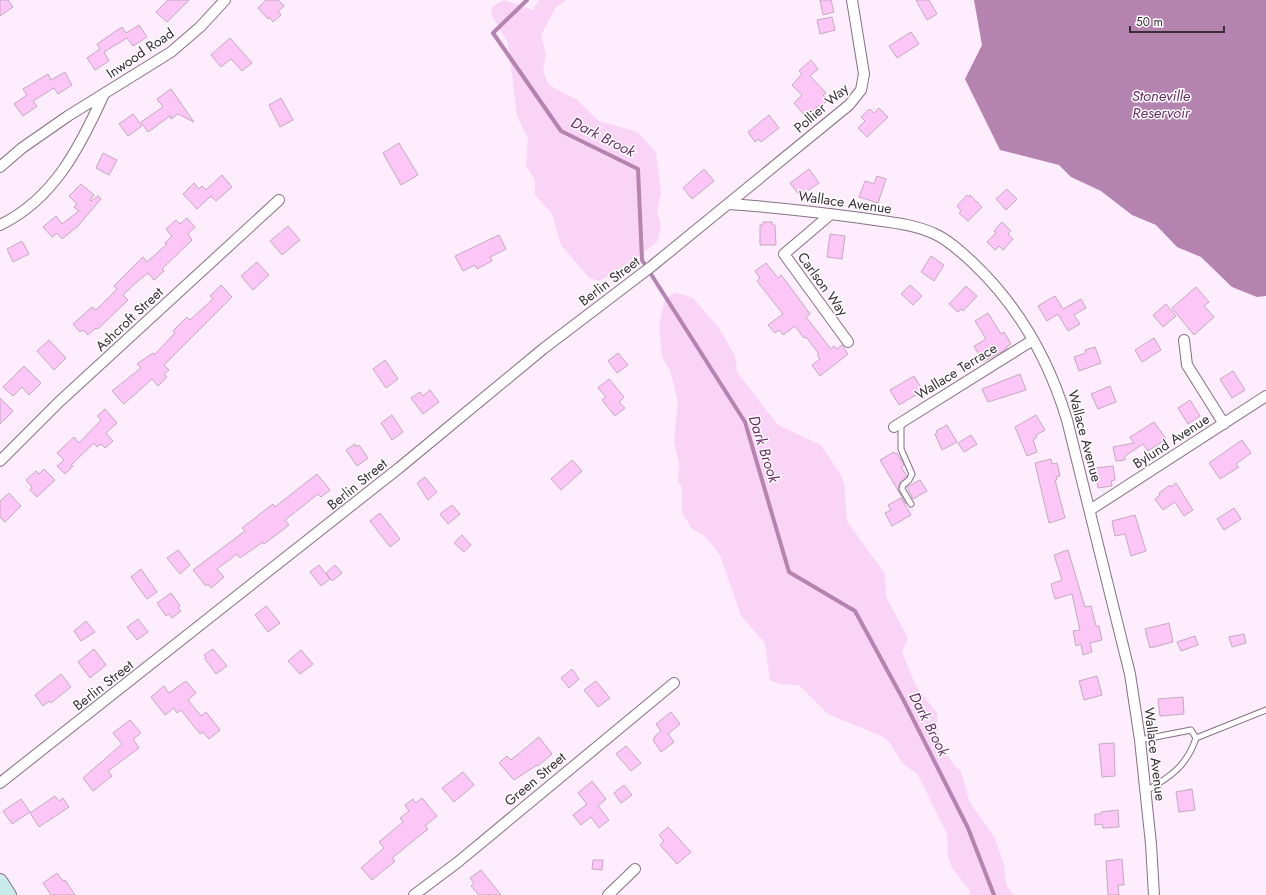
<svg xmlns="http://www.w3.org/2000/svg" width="1266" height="895" font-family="Jost,sans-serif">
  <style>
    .green { fill: #fad4f6 }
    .water { fill: #b583b0 }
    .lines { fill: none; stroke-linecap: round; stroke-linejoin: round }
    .stream { stroke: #b583b0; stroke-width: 4 }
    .building { fill: #fcc6f6; stroke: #c4a9c0 }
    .service-casing { stroke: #876f84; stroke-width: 7 }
    .minor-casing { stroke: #876f84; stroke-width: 12 }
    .secondary-casing { stroke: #876f84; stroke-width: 16 }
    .service { stroke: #fff; stroke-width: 5 }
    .minor { stroke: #fff; stroke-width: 10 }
    .secondary { stroke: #c9ebea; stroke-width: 14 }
    .labels { text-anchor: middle; stroke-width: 3; stroke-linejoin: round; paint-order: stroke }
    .street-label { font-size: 14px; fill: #382e37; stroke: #fff }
    .water-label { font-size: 15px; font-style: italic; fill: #6c2e68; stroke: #fff }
  </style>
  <rect width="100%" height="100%" fill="#feedfc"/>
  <path class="green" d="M 504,0 L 533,10 L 539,0 L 566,0 L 555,8 L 541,36 L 546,54 L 543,71 L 549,85 L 576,99 L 599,121 L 638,132 L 656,152 L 661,193 L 657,212 L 661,226 L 657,242 L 630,262 L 600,281 L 589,278 L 561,245 L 552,214 L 535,195 L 535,181 L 526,165 L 528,139 L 517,115 L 508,43 L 491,14 L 493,6 Z
    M 674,292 L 693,298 L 719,328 L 735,356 L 737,372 L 778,425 L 821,445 L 839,472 L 844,483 L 847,521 L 885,574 L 886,597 L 908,638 L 902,652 L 916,686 L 937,713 L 939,741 L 953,764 L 961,771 L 969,801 L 995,838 L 1004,865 L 1006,884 L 1013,895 L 970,895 L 970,891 L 952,868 L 948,857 L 947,834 L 918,775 L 902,763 L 890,743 L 883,737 L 828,714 L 799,685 L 779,684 L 770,680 L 765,643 L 741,616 L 720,555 L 706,537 L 691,528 L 682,512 L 682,488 L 678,481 L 679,465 L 674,441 L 678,402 L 670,370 L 662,357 L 659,325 L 664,302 Z"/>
  <path class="water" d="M 974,0 L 1266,0 L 1266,296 L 1257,297 L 1232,287 L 1201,257 L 1177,247 L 1156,225 L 1132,215 L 1101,191 L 1071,177 L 1059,165 L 1000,150 L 965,79 L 982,45 Z"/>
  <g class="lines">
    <path class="stream" d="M 527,0 L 493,33 L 561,131 L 638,169 L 642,260 L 745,422 L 789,572 L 855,611 L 904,701 L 968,828 L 994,895"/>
  </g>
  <path class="building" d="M 0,0 L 8,0 L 13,7 L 0,16 Z
    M 168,0 L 189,0 L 167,22 L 156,12 Z
    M 266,0 L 278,0 L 284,6 L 278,11 L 281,15 L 273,22 L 269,17 L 268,19 L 258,8 Z
    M 820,0 L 831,0 L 834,12 L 823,15 Z
    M 916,0 L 929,0 L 937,14 L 927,20 Z
    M 832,17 L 835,30 L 820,34 L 817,20 Z
    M 139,25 L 147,37 L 133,46 L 127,38 L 114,46 L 104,52 L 109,61 L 95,70 L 87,58 L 100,49 L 97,44 L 122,27 L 126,33 Z
    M 911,32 L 919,44 L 897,58 L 889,46 Z
    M 230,38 L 252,63 L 242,71 L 231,59 L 221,67 L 211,55 Z
    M 811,60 L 818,69 L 810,76 L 826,93 L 823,95 L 828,100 L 820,107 L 819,105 L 806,117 L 794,103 L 802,95 L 792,85 L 802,74 L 799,71 Z
    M 65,72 L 72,85 L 58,94 L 54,88 L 33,101 L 37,106 L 23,116 L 14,104 L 27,95 L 23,89 L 48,74 L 51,80 Z
    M 171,89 L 194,122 L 178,114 L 171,119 L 170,116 L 148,132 L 141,122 L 163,107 L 157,99 Z
    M 281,98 L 293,120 L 280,127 L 269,105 Z
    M 879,108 L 888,117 L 867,137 L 858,128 L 865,121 L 861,117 L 870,109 L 874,113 Z
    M 133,114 L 142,126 L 128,136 L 119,124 Z
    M 769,115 L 779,128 L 761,142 L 758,139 L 755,142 L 748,132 Z
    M 399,143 L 418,175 L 401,185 L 383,153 Z
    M 103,153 L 117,160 L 109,175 L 96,168 Z
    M 704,169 L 714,181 L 692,199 L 683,188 Z
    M 809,169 L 819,183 L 800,196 L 790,183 Z
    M 222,175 L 232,187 L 216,201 L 211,196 L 197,209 L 183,194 L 194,183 L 199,189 L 202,186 L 206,190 Z
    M 877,176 L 886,179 L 878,203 L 859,197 L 865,181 L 874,184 Z
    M 81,184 L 94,195 L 90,200 L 91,201 L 98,196 L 101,199 L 77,227 L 62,239 L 57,233 L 52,237 L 43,227 L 56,216 L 62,224 L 79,211 L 74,207 L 77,204 L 69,196 Z
    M 1007,189 L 1017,199 L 1006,210 L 996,199 Z
    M 967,195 L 969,197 L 970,195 L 982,207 L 968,221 L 959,213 L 961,211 L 957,206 Z
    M 187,218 L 195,227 L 188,234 L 192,240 L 162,269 L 164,271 L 154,280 L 148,273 L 139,280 L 123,295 L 128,300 L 98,329 L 96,328 L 88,335 L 83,330 L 80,332 L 73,324 L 92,307 L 96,310 L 117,289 L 114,286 L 143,257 L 147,262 L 167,244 L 165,243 L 172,236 L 166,229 L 176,220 L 180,224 Z
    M 763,222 L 772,222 L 772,225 L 775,225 L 776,245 L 760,245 L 760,225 L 763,225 Z
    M 1002,222 L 1011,231 L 1008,234 L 1013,239 L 1003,250 L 999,246 L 995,250 L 987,242 L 996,233 L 994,231 Z
    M 288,226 L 300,240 L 282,255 L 270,241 Z
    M 830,234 L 845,236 L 842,259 L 827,257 Z
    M 499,235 L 506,249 L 490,257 L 492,261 L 477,269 L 475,265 L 463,271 L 455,256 Z
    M 22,241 L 29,254 L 13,262 L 7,249 Z
    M 931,256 L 944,265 L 934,281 L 921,272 Z
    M 257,262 L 269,275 L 253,290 L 241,276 Z
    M 766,263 L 778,278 L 781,275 L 791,288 L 810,314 L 806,317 L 831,349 L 834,346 L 837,349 L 842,345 L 848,354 L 820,376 L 812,365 L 820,359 L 817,355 L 819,354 L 806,337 L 804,338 L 795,326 L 783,335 L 779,330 L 775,333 L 768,325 L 783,314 L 757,281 L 760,278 L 755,271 Z
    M 221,285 L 232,297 L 164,365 L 169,370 L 164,374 L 167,377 L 158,386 L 152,379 L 124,404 L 112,391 L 141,368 L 137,364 L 153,353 L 154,355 L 175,333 L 173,331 L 187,317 L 190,320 L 213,299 L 210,296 Z
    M 910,285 L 922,296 L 913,305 L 901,294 Z
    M 966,286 L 977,296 L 963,311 L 961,309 L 958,312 L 949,304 Z
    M 1196,287 L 1209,302 L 1204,306 L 1214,317 L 1194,335 L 1172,308 Z
    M 1055,296 L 1063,309 L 1081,299 L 1086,308 L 1074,315 L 1080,324 L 1068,331 L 1058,314 L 1047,321 L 1038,306 Z
    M 1166,304 L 1176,316 L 1163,327 L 1153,315 Z
    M 988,313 L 1001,334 L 1004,332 L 1011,344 L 1006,347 L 1007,349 L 983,362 L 974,346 L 986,339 L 975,321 Z
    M 1154,338 L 1161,350 L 1142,362 L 1135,350 Z
    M 49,340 L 66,358 L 54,370 L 37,351 Z
    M 1095,347 L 1101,363 L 1079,371 L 1074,357 L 1086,353 L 1085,350 Z
    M 618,353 L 628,365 L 617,373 L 608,361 Z
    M 385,360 L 398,379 L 386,388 L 373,369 Z
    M 24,366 L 41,383 L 29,395 L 22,387 L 13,396 L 3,387 Z
    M 1233,371 L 1245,390 L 1232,398 L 1220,379 Z
    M 1020,374 L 1026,390 L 988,402 L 982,389 Z
    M 914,376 L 923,391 L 899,405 L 890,390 Z
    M 609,379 L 624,397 L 619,402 L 625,408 L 615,416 L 602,400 L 606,397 L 598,388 Z
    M 1110,386 L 1116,402 L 1098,409 L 1091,394 Z
    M 430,390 L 439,402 L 423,414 L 411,398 L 420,392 L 423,396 Z
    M 0,398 L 13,411 L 0,424 Z
    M 1190,400 L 1200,416 L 1188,424 L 1178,408 Z
    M 105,409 L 117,423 L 106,433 L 113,441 L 105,448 L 101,444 L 97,447 L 94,443 L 71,465 L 73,466 L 65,474 L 57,466 L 64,460 L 57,453 L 74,437 L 79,443 L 101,420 L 97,416 Z
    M 392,415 L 403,432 L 392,440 L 381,423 Z
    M 1036,415 L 1045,430 L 1036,435 L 1037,437 L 1033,440 L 1037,452 L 1027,456 L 1015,427 Z
    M 1154,422 L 1166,439 L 1148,451 L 1143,444 L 1125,456 L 1125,460 L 1116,461 L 1113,447 L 1134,443 L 1130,437 Z
    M 947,425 L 957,442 L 942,450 L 935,434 L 937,433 L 936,431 Z
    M 971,435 L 977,444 L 964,452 L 958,443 Z
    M 1242,440 L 1251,453 L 1236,464 L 1239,467 L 1220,479 L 1209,463 Z
    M 355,444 L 356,447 L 359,445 L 368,458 L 357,466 L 346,450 Z
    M 894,452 L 895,454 L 897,453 L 903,463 L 904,465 L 901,467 L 907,476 L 900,482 L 898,489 L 906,504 L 880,460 Z
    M 1051,459 L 1052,464 L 1057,463 L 1060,476 L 1056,477 L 1057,480 L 1055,480 L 1065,518 L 1049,523 L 1035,463 Z
    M 572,460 L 582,471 L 561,490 L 551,479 Z
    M 1113,466 L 1115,480 L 1111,481 L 1112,486 L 1098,488 L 1095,468 Z
    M 44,469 L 55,480 L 37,497 L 30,490 L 32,487 L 26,480 L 36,471 L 39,474 Z
    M 317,474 L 330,490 L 321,497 L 318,494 L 285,520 L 289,525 L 264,544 L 263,542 L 240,558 L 237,554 L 217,569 L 224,577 L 211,588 L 208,584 L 206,586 L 193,570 L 245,531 L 242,528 L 273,504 L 275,507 Z
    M 425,477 L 437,492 L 428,500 L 417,483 Z
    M 920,480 L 927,491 L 913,499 L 907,487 Z
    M 1176,483 L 1193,510 L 1184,516 L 1175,502 L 1163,510 L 1155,499 L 1160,495 L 1159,493 L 1170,485 L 1171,487 Z
    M 9,493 L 21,506 L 5,522 L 0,517 L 0,501 Z
    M 901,498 L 911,515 L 892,526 L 885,513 L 891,510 L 888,505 Z
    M 452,505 L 460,514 L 448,524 L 440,514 Z
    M 1234,508 L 1241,519 L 1224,530 L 1217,519 Z
    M 380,513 L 400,539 L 390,547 L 370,521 Z
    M 1135,515 L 1146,551 L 1131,556 L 1125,534 L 1115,536 L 1112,521 Z
    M 462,535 L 471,545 L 464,552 L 454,543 Z
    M 178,550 L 190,565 L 180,574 L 167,558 Z
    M 1068,550 L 1085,607 L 1091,606 L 1096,626 L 1099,626 L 1102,640 L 1090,643 L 1092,652 L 1083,655 L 1081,644 L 1076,646 L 1073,631 L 1080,630 L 1072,594 L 1055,599 L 1051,584 L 1062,580 L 1054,555 Z
    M 319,565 L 330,579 L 321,586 L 310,572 Z
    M 335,565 L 342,573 L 332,581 L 326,573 Z
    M 141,569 L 157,592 L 147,599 L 131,577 Z
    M 171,593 L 180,606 L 178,608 L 181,611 L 172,618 L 169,614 L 166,616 L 157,603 Z
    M 266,606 L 280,623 L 268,632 L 255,615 Z
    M 138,619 L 148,632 L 137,640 L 127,627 Z
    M 86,621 L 95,632 L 81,641 L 74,631 Z
    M 1169,623 L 1173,642 L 1150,648 L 1145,629 Z
    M 1244,634 L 1246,643 L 1232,647 L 1229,637 Z
    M 1195,636 L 1198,645 L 1181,651 L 1177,642 Z
    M 94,649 L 106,665 L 90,678 L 78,662 Z
    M 213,649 L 227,666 L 216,674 L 205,659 L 206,658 L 204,655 Z
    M 301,650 L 313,664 L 300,674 L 288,661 Z
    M 572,669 L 579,679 L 569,688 L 561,678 Z
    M 61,674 L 71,687 L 51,703 L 49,701 L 43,706 L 35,695 Z
    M 1097,676 L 1102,695 L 1084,700 L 1079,681 Z
    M 186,681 L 196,693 L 188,700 L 201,716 L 206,712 L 220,730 L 209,739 L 203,732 L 200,734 L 181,710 L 177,713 L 174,708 L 165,715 L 151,697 L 164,686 L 169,693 Z
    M 596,681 L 610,698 L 598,707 L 584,690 Z
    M 1183,697 L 1184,714 L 1160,716 L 1158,699 Z
    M 671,712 L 680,724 L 668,734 L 674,742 L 661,752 L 653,740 L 655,738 L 654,737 L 661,731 L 656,724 Z
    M 130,720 L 141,733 L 133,739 L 139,748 L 108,771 L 112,776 L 93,791 L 83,778 L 122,744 L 113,733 Z
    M 539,737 L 552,754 L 538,766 L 537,765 L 514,780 L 499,763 L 507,756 L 511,760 Z
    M 1114,743 L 1115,776 L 1102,777 L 1099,744 Z
    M 626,746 L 641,763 L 631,771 L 616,754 Z
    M 463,772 L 474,785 L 454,802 L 442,788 Z
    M 592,781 L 606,799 L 598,806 L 609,820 L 599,828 L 591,817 L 581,825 L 573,815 L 587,804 L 578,793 Z
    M 624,785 L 632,795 L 621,803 L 614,793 Z
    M 1192,789 L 1195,810 L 1179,812 L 1176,792 Z
    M 55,796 L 59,801 L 63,798 L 69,807 L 39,827 L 30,813 Z
    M 422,798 L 437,816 L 425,826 L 428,829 L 392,858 L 395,861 L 372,880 L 361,868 L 384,848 L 379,842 L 403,822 L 400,818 L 409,811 L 405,805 L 413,799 L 416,803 Z
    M 21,799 L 30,812 L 12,824 L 3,811 Z
    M 1118,810 L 1119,827 L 1103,828 L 1102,824 L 1095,825 L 1095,814 L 1101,814 L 1101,812 Z
    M 668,827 L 691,852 L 677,864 L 660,845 L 664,841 L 659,835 Z
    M 1122,859 L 1124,885 L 1118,885 L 1119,895 L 1108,895 L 1106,861 Z
    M 593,860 L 603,860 L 602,870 L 592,869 Z
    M 481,870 L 501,895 L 479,895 L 471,886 L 474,883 L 470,878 Z
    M 57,873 L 63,881 L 65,880 L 75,895 L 51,895 L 43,883 Z"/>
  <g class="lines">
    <defs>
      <path id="service" d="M 901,423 L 901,449 L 912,474 L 909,480 L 903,485 L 902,489 L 911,504
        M 1196,738 L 1266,710
        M 1140,740 L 1191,730 L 1196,738 C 1187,766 1170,777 1146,791"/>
      <path id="minor" d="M 0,167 L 22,148 L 68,116 L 171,52 L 200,27 L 225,0
        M 728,204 C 773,207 817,212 861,218 C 886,222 912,223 935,234 C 948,240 960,251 971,261 C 1017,304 1049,360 1067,420 L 1130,674 L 1140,740 L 1151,844 L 1154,895
        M 831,214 L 784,254 L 848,342
        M 0,225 C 54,199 80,147 104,94
        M 1184,340 L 1187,365 L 1224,424
        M 894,427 L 1033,340
        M 0,461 L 59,402 L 279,200
        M 1090,510 L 1266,396
        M 0,783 L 399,468 L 543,349 L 652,266 L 849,105 L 861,90 L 864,74 L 852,0
        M 414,895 L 458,862 L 674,683
        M 608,895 L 635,869"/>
      <path id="secondary" d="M 0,881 L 9,895"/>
    </defs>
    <use href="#service" class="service-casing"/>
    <use href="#minor" class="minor-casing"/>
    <use href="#secondary" class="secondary-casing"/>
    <use href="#service" class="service"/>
    <use href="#minor" class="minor"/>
    <use href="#secondary" class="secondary"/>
  </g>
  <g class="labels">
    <g class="street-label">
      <text transform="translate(140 53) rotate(-34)" y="5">Inwood Road</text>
      <text transform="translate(821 108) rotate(-41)" y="5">Pollier Way</text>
      <text transform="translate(845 202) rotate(8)" y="5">Wallace Avenue</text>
      <text transform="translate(609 281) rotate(-37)" y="5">Berlin Street</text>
      <text transform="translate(823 284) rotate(54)" y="5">Carlson Way</text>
      <text transform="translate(129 319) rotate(-43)" y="5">Ashcroft Street</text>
      <text transform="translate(956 371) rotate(-32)" y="5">Wallace Terrace</text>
      <text transform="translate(1085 436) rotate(75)" y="5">Wallace Avenue</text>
      <text transform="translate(1171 441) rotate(-33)" y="5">Bylund Avenue</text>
      <text transform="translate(357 484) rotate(-39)" y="5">Berlin Street</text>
      <text transform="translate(103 685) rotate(-38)" y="5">Berlin Street</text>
      <text transform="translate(1155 754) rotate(83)" y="5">Wallace Avenue</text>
      <text transform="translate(535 779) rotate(-40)" y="5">Green Street</text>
    </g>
    <g class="water-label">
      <text x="1161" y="101">Stoneville<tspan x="1161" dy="17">Reservoir</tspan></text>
      <text transform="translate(603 137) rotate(27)" y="5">Dark Brook</text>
      <text transform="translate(764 449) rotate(72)" y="5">Dark Brook</text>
      <text transform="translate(929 724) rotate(63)" y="5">Dark Brook</text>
    </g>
  </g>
  <path d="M1130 26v6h94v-6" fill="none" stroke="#382e37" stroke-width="2"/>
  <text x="1136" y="26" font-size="12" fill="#382e37" stroke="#ffffff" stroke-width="3" paint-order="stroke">50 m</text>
</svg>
